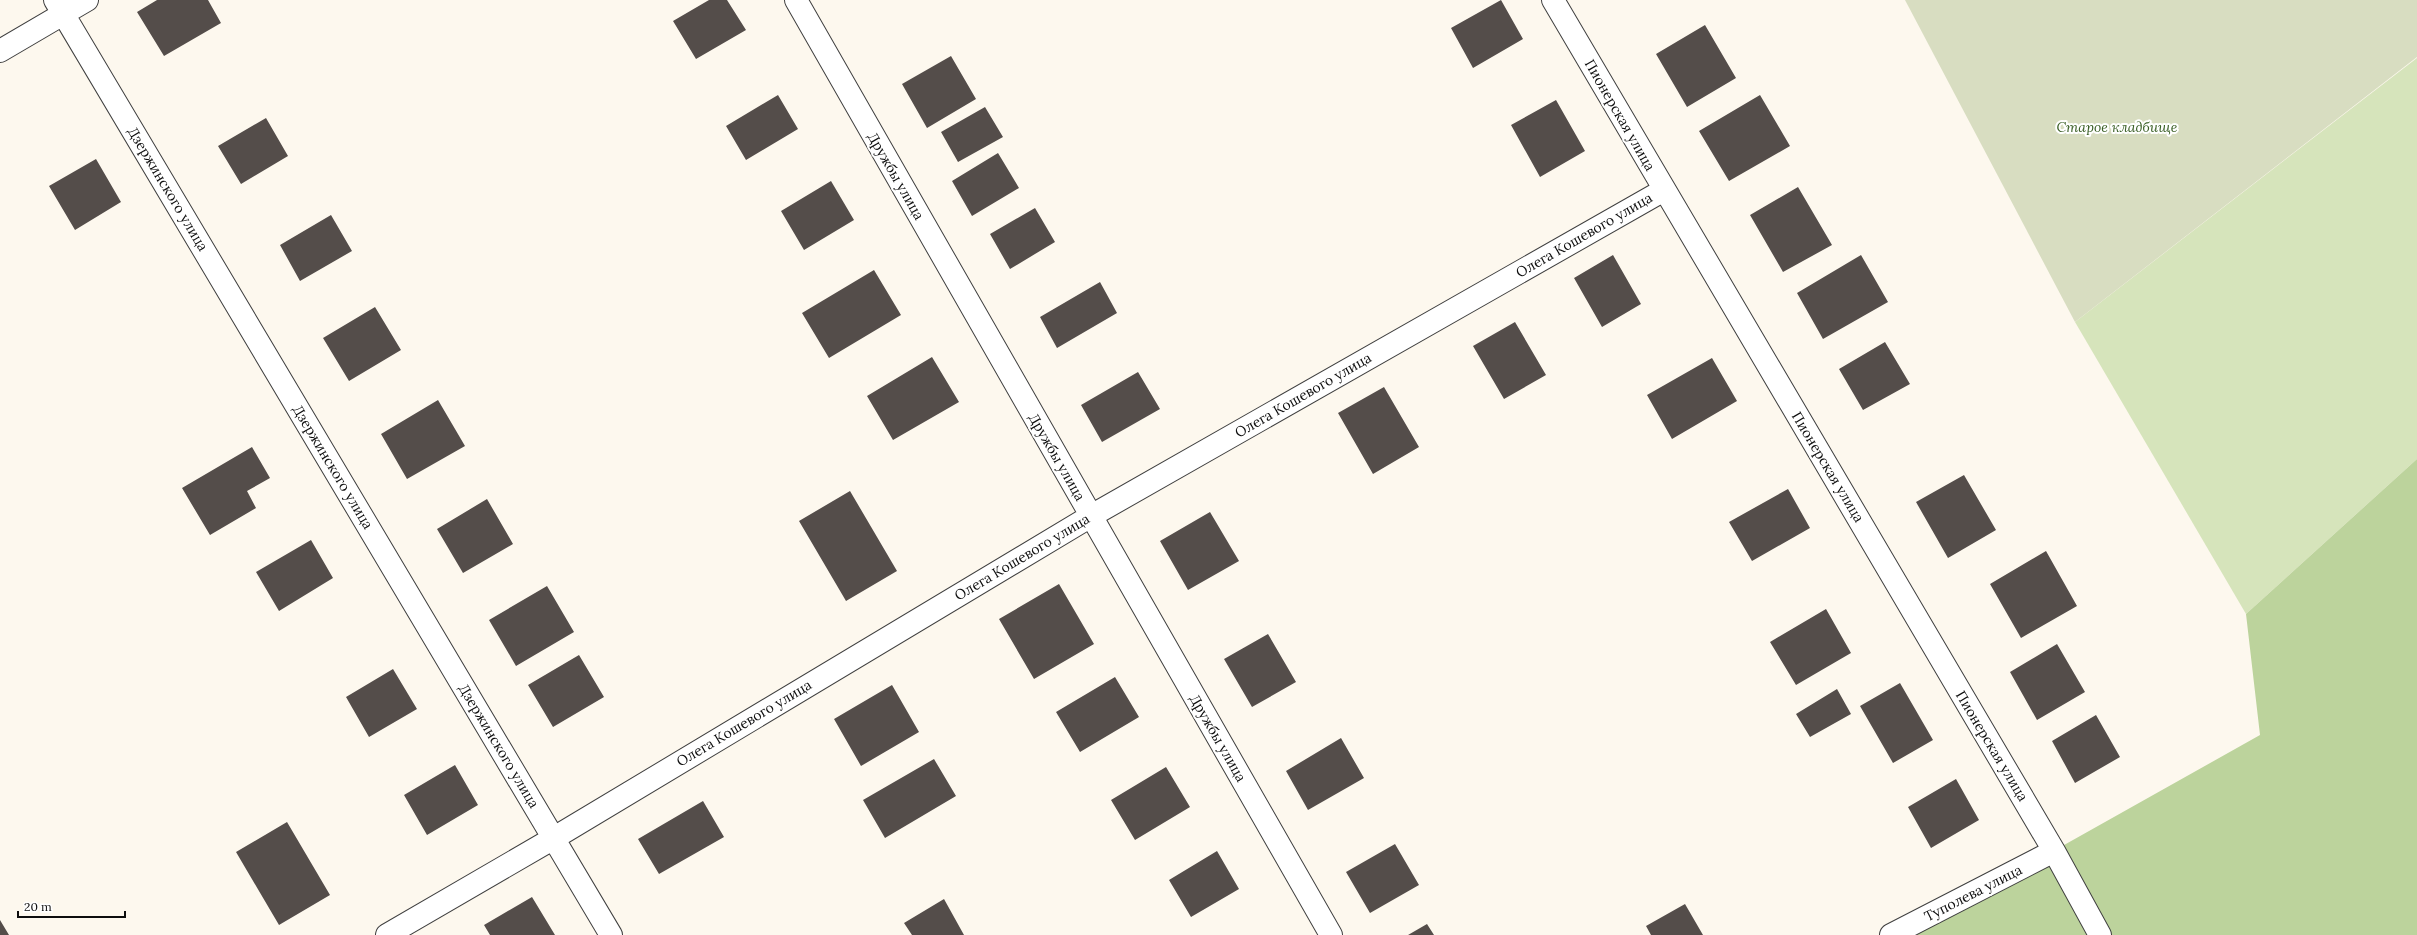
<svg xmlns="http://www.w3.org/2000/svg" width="2417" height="935" font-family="Lora,serif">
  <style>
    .green { fill: #d6e4bb }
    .forest { fill: #bcd39c }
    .cemetery { fill: #d8ddc1 }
    .building { fill: #544d4a }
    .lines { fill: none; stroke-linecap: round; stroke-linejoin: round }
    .street-casing { stroke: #404040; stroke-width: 24 }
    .street { stroke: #fff; stroke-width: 22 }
    .labels { text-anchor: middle; stroke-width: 4; stroke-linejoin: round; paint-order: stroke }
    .street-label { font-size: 14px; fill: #0d0d0d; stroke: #fff }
    .park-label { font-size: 14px; font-style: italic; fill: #385e24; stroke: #fff }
  </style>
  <rect width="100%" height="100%" fill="#fdf8ee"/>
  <path class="green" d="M 2417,58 L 2417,459 L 2246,614 L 2075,322 Z"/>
  <path class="forest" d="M 2417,459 L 2417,935 L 1904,935 L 2260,735 L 2246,614 Z"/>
  <path class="cemetery" d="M 1905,0 L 2417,0 L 2417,57 L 2075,322 Z"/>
  <path class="building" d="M 157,0 L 208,0 L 221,23 L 164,56 L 137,12 Z
    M 709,0 L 727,0 L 746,30 L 696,59 L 673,21 Z
    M 1501,0 L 1523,39 L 1473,68 L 1451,28 Z
    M 1705,25 L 1736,78 L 1687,107 L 1656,54 Z
    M 951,56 L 976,99 L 927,128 L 902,84 Z
    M 778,95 L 798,129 L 746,160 L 726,126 Z
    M 1760,95 L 1790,146 L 1729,181 L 1699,131 Z
    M 1556,100 L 1585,151 L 1540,177 L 1511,125 Z
    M 985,107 L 1003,137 L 958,162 L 941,132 Z
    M 266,118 L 288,156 L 241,184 L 218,146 Z
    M 998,153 L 1019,188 L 972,216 L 952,181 Z
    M 96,159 L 121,202 L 75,230 L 49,186 Z
    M 831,181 L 854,220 L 804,250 L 781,211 Z
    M 1798,187 L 1832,245 L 1783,272 L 1750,215 Z
    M 1035,208 L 1055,242 L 1010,269 L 990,234 Z
    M 331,215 L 352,251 L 300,281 L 280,245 Z
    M 1613,255 L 1641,304 L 1602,327 L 1574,278 Z
    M 1861,255 L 1888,302 L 1823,339 L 1797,293 Z
    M 874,270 L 901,315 L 829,358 L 802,313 Z
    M 1100,282 L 1117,313 L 1057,348 L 1040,317 Z
    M 375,307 L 401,350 L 349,381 L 323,338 Z
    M 1515,322 L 1546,375 L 1504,399 L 1473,346 Z
    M 1885,342 L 1910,384 L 1863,410 L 1839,369 Z
    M 932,357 L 959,402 L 893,440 L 867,396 Z
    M 1712,358 L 1737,401 L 1672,439 L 1647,395 Z
    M 1138,372 L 1160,409 L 1102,442 L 1081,405 Z
    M 1384,387 L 1419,447 L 1373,474 L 1338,413 Z
    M 438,400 L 465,446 L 407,479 L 381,434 Z
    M 252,447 L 270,478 L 247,491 L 256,508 L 210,535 L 182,488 Z
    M 1964,475 L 1996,530 L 1948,558 L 1916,502 Z
    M 1788,489 L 1810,528 L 1752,561 L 1729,522 Z
    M 850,491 L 897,571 L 846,601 L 799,521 Z
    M 487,499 L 513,544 L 463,573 L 437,529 Z
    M 1210,512 L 1239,561 L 1188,590 L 1160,541 Z
    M 311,540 L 333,578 L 279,611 L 256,572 Z
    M 2046,551 L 2077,606 L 2021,638 L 1990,584 Z
    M 1059,584 L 1094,644 L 1034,679 L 999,619 Z
    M 547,586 L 574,632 L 516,666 L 489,620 Z
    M 1826,609 L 1851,653 L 1796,685 L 1770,642 Z
    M 1268,634 L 1296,682 L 1252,707 L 1224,659 Z
    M 2057,644 L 2085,692 L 2037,720 L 2010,672 Z
    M 579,655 L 604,697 L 553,727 L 528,685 Z
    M 393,669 L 417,709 L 369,737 L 346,697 Z
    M 1115,677 L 1139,717 L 1080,752 L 1056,712 Z
    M 1900,683 L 1933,740 L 1893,763 L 1860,706 Z
    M 892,685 L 919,732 L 861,766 L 834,719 Z
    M 1837,689 L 1851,714 L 1810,737 L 1796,714 Z
    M 2096,715 L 2120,757 L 2075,783 L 2052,741 Z
    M 1341,738 L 1364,778 L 1308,810 L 1286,771 Z
    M 934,759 L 956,796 L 885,838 L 863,800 Z
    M 455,765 L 478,805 L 427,835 L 404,795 Z
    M 1166,767 L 1190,807 L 1135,840 L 1111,800 Z
    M 1956,779 L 1979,820 L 1931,848 L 1908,807 Z
    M 703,801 L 724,837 L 659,874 L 638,839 Z
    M 287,822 L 330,895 L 279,925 L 236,852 Z
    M 1395,844 L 1419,885 L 1370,913 L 1346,872 Z
    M 1217,851 L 1239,889 L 1191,917 L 1169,880 Z
    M 532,897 L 555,935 L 490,935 L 484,925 Z
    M 944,899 L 964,935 L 912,935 L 904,923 Z
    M 1685,904 L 1703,935 L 1651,935 L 1646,926 Z
    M 0,920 L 9,935 L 0,935 Z
    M 1427,924 L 1434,935 L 1408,935 Z"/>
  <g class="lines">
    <defs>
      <path id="street" d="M 55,0 L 611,935
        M 796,0 L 1331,935
        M 1553,0 L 2054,851 L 2100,935
        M 0,51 L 87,0
        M 387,935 L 554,838 L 1091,516 L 1664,190
        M 1891,935 L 2054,851"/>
    </defs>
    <use href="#street" class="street-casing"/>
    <use href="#street" class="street"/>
  </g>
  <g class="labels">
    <g class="street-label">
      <text transform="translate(1620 115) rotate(60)" y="5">Пионерская улица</text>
      <text transform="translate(896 176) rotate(60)" y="5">Дружбы улица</text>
      <text transform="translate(168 189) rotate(59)" y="5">Дзержинского улица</text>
      <text transform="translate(1584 235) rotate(-30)" y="5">Олега Кошевого улица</text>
      <text transform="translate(1303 395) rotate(-30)" y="5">Олега Кошевого улица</text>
      <text transform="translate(1057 457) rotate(60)" y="5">Дружбы улица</text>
      <text transform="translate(333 467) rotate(59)" y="5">Дзержинского улица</text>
      <text transform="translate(1828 467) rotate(59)" y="5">Пионерская улица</text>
      <text transform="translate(1022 557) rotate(-31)" y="5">Олега Кошевого улица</text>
      <text transform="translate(744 723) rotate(-31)" y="5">Олега Кошевого улица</text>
      <text transform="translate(1218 738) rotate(60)" y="5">Дружбы улица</text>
      <text transform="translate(499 746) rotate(59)" y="5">Дзержинского улица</text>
      <text transform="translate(1992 746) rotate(59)" y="5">Пионерская улица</text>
      <text transform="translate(1973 893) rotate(-27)" y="5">Туполева улица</text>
    </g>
    <g class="park-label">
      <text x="2117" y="132">Старое кладбище</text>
    </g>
  </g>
  <path d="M18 911v6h107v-6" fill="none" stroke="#0d0d0d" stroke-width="2"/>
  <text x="24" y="911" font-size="12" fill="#0d0d0d" stroke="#ffffff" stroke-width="3" paint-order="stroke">20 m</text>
</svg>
